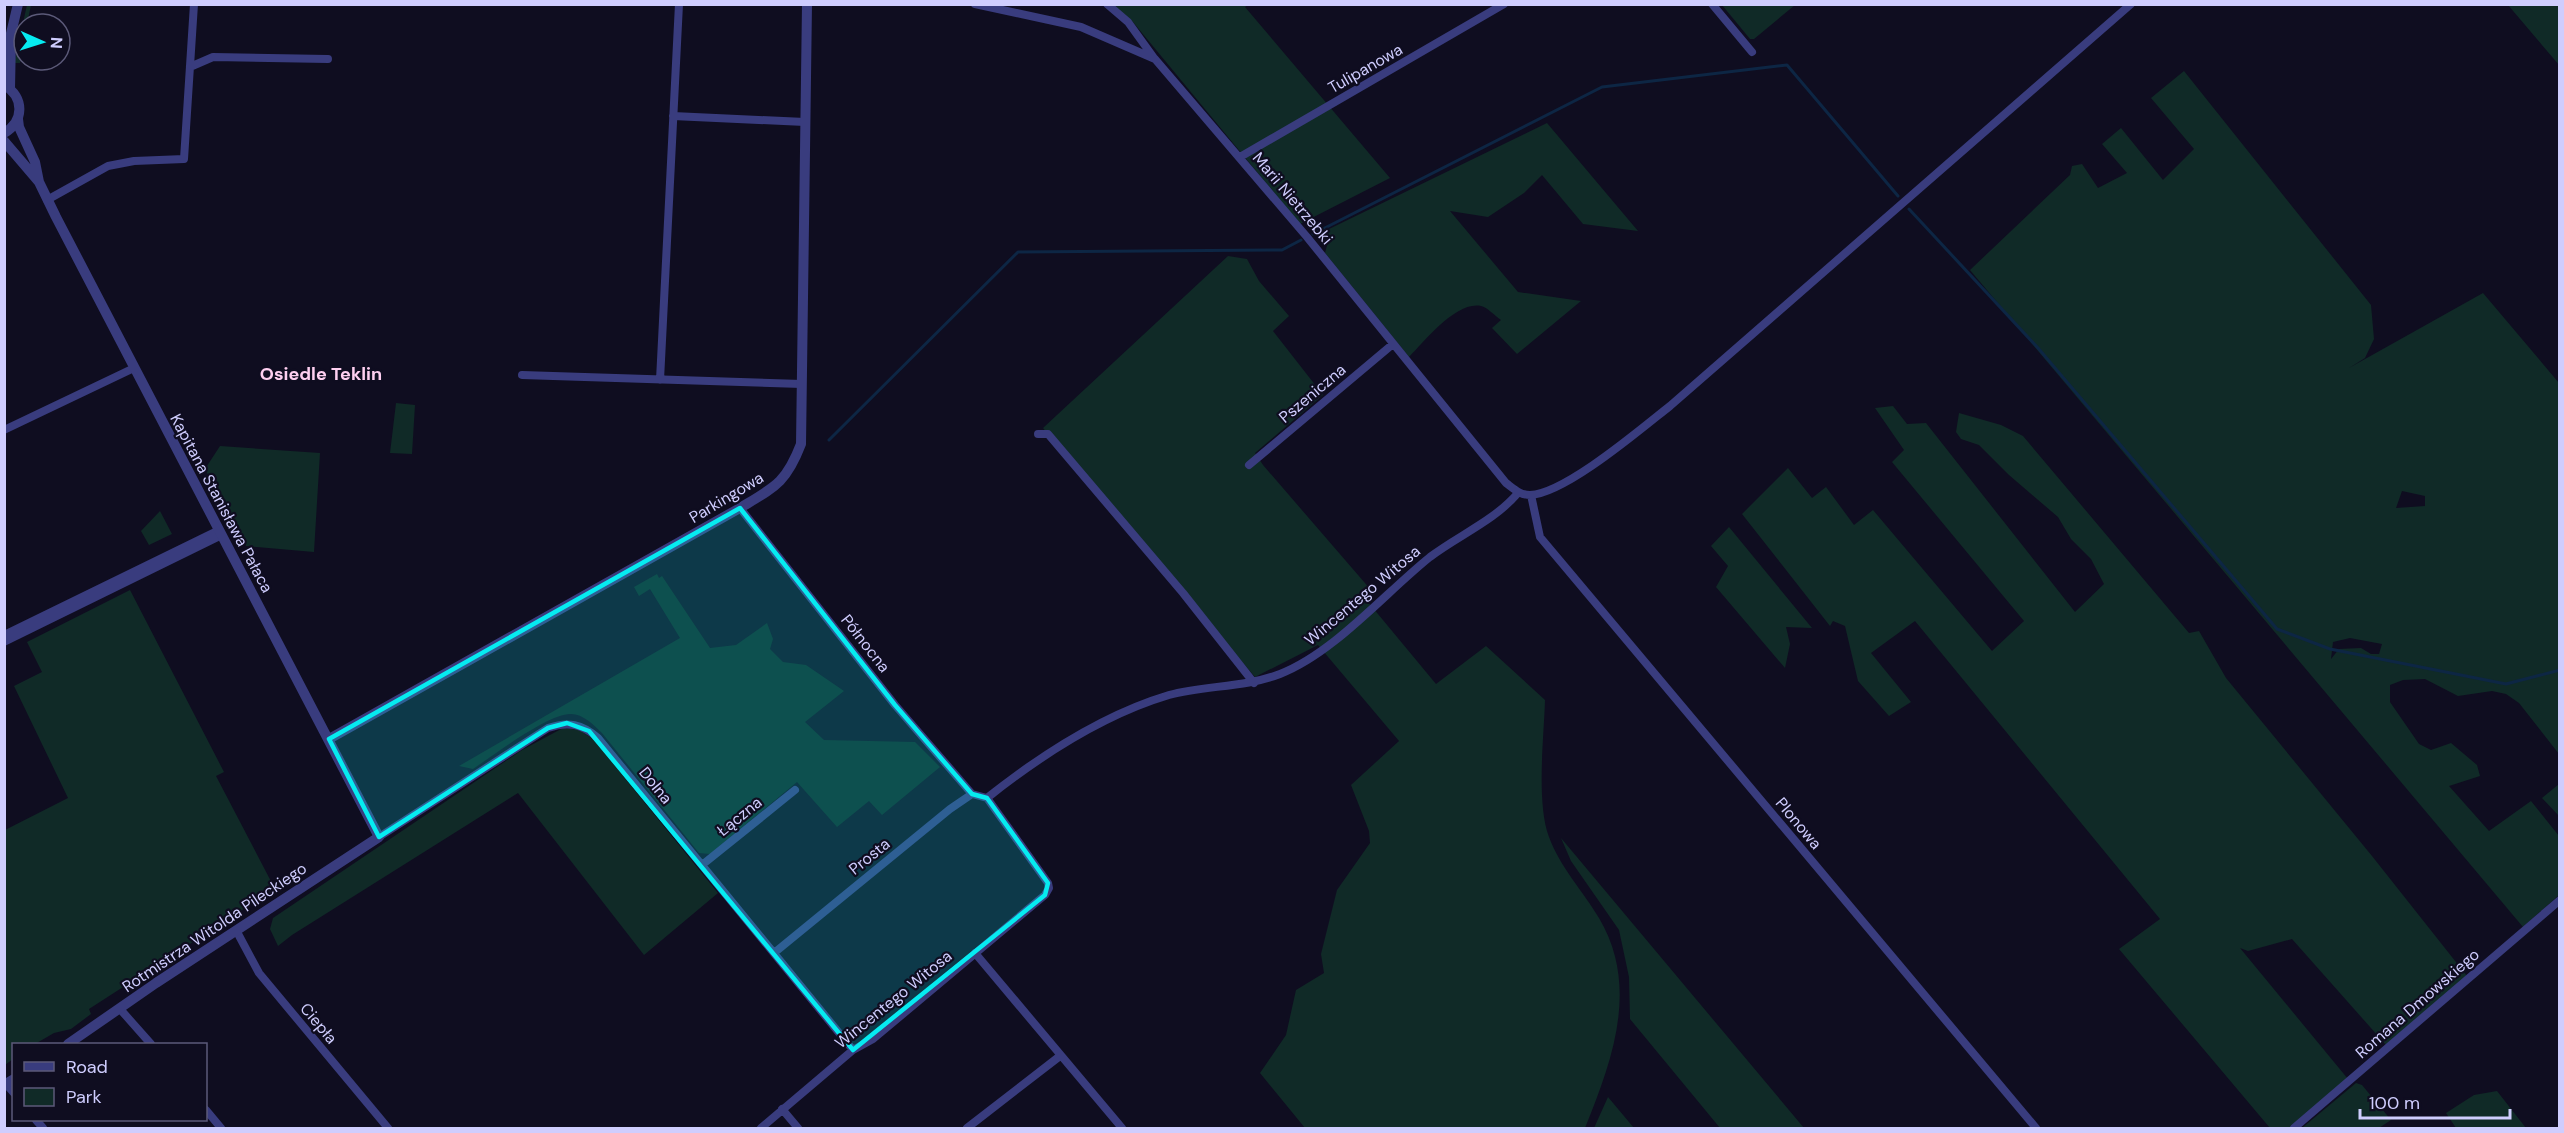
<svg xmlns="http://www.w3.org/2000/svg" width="2564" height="1133" font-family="'DM Sans',sans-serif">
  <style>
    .green { fill: #102a27; fill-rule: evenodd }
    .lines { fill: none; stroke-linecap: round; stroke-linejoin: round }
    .stream { stroke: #0d2644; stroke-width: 3 }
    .minor { stroke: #393c7e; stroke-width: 8 }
    .tertiary { stroke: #393c7e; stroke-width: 10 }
    .marked { fill: #06ebf1; fill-opacity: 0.2; stroke: #06ebf1; stroke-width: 4.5; stroke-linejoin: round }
    .labels { text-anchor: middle; stroke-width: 4.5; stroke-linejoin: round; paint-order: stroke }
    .street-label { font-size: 16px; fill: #cfcdfe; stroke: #0f0d20 }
    .neighbourhood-label { font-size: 18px; font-weight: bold; fill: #fecff0; stroke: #0f0d20 }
  </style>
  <rect width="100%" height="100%" fill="#0f0d20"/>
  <path class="green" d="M 27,5 L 31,5 L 27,24 L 24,24 L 20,63 L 14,63 Z
    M 1113,5 L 1248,5 L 1245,7 L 1390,178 L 1300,224 L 1133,22 Z
    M 1722,5 L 1795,5 L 1754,39 L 1750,39 Z
    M 2508,5 L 2559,5 L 2559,65 Z
    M 2184,71 L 2371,305 L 2374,339 L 2365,358 L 2349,368 L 2483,293 L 2559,383 L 2559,754 L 2519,703 L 2506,694 L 2492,691 L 2458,696 L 2425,679 L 2403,680 L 2390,685 L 2390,702 L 2419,744 L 2431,750 L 2451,743 L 2477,765 L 2480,776 L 2449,786 L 2489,831 L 2531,801 L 2559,836 L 2559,895 L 2523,927 L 1970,270 L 2070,175 L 2072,166 L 2082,164 L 2098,188 L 2127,173 L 2102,144 L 2121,128 L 2163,180 L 2194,149 L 2151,98 ZM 2402,491 L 2425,496 L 2425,506 L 2396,508 ZM 2350,638 L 2382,644 L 2379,654 L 2371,654 L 2361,648 L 2339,649 L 2331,659 L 2333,642 Z
    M 1547,123 L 1638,231 L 1583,224 L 1542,175 L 1524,193 L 1488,217 L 1450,211 L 1518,292 L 1581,301 L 1517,354 L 1492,328 L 1501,320 C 1495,316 1487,307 1481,306 C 1456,301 1425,341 1409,357 L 1325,253 L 1328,242 L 1327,230 Z
    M 1228,256 L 1247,259 L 1259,281 L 1289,316 L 1273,331 L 1323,395 L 1255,453 L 1263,465 L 1371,590 L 1368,602 L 1436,684 L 1486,646 L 1545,700 C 1544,738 1536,802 1549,837 C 1560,867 1583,891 1599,918 C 1640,987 1612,1061 1585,1128 L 1305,1128 L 1260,1073 L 1286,1035 L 1296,990 L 1324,973 L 1321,954 L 1337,890 L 1370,843 L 1369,831 L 1351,785 L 1399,741 L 1318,645 L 1255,677 L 1043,428 Z
    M 396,403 L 415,405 L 412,454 L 390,453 Z
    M 1893,406 L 1907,424 L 1926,423 L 2075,612 L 2104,584 L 2091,559 L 2071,539 L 2058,517 L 2009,475 L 1979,445 L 1961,439 L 1956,432 L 1959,413 L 2001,425 L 2023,436 L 2189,633 L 2199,631 L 2226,678 L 2372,856 L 2467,976 L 2386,1045 L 2292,939 L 2248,951 L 2240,948 L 2348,1079 L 2289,1128 L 2270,1128 L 2119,949 L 2160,919 L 1915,621 L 1871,653 L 1911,702 L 1889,716 L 1858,681 L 1845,626 L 1833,621 L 1830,626 L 1742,514 L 1788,468 L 1812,498 L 1826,487 L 1854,525 L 1873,510 L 1992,651 L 2024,621 L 1892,462 L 1904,450 L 1875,408 Z
    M 220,446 L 320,453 L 314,552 L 246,546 L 205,469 Z
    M 160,511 L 172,534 L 149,545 L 141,531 Z
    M 1729,527 L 1812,628 L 1786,627 L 1790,644 L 1785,668 L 1716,587 L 1728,566 L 1711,546 Z
    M 657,574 L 659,578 L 662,576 L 710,648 L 736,645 L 767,623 L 773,639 L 770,649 L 783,662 L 806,665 L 844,691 L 805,722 L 824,740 L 915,742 L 940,767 L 882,815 L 869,801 L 837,827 L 797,782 L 710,854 L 699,853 L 602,733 C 594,725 583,714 571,714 C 549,713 494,755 473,769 L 459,766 L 680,638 L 650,589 L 639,596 L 634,587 Z
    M 130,590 L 224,772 L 216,776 L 275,889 L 89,1009 L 91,1014 L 71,1029 L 54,1033 L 35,1044 L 14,1044 L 13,1059 L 5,1065 L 5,830 L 68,798 L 14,686 L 42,672 L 27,642 Z
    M 563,728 L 580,730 L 593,739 L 718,893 L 644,955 L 518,793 L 292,935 L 278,946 L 270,929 L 273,918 L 522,750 Z
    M 2559,784 L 2559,816 L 2542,798 Z
    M 1561,838 L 1804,1128 L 1720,1128 L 1630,1019 L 1629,977 L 1619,930 L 1571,861 Z
    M 2356,1083 L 2362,1085 L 2391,1120 L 2379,1128 L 2302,1128 Z
    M 2497,1091 L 2526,1128 L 2456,1128 L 2446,1113 L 2474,1095 Z
    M 1608,1097 L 1634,1128 L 1594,1128 Z"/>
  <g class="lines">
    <path class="stream" d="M 1909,209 L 2038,348 L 2277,629 L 2330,649 L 2506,684 L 2560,670
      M 1313,234 L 1602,87 L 1787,65 L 1898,196
      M 829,440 L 1018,252 L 1282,250 L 1301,240"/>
    <path class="minor" d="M 975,4 L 1081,27 L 1155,59 L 1307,237 L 1506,483 C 1514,489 1520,495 1530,495 C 1565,494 1642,428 1670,406 L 2131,4
      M 1107,4 L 1128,22 L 1154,58
      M 1712,4 L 1752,52
      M 190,67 L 213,57 L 328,59
      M 673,116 L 805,122
      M 1240,157 L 1504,4
      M 47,200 L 108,166 L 134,161 L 184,159 L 194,4
      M 522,375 L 802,384
      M 660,380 L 679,4
      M 4,430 L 134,368
      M 1038,434 L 1048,434 L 1183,593 L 1254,683
      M 1249,465 L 1393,344
      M 1531,495 L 1540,537 L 2036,1128
      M 740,508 L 895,705 L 972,794
      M 4,635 L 219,530
      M 4,642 L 222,535
      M 987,798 C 1041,755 1102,715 1169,695 C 1205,685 1244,688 1280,674 C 1334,653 1385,593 1430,557 C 1459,535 1494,521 1518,493
      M 379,837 L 548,728 C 568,721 582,724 598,738 L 853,1050
      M 702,865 L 795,790
      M 236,930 L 259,973 L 388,1128
      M 774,953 L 950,809 L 972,794 L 987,798
      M 975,953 L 1122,1128
      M 120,1009 L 151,1044
      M 6,1084 L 14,1093
      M 782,1109 L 798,1128
      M 206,1110 L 221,1128
      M 36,1120 L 43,1128
      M 761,1128 L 853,1050 L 873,1039 L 1045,895 L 1049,888 L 1048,883 L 987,798
      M 967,1128 L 1060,1056
      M 2294,1128 L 2560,900"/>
    <path class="tertiary" d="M 9,42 L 18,4
      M 4,85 C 25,97 24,122 4,133
      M 10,89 L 11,37
      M 18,119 L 19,127 L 35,162 L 39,182 L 56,217 L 379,837 L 156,983 L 68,1044
      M 4,141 L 39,182
      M 329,739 L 740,508 C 775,487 786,483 801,444 L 807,4
      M 4,1085 L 14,1079"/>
  </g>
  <path class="marked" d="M 740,508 L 895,705 L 972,794 L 987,798 L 1048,883 L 1045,895 L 853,1050 L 589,731 L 567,723 L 548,728 L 379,837 L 329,739 Z"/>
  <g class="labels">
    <g class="street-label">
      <text transform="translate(1365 68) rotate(-30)" y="6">Tulipanowa</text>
      <text transform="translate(1293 198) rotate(50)" y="6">Marii Nietrzebki</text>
      <text transform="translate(1312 393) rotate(-40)" y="6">Pszeniczna</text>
      <text transform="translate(726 497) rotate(-31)" y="6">Parkingowa</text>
      <text transform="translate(222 503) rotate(62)" y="6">Kapitana Stanisława Pałaca</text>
      <text transform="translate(1362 595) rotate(-40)" y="6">Wincentego Witosa</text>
      <text transform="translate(866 643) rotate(52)" y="6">Północna</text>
      <text transform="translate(656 785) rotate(51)" y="6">Dolna</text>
      <text transform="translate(739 816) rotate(-39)" y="6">Łączna</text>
      <text transform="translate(1799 823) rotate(50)" y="6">Plonowa</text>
      <text transform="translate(869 856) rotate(-39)" y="6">Prosta</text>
      <text transform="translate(214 927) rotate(-34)" y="6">Rotmistrza Witolda Pileckiego</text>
      <text transform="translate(893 999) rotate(-39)" y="6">Wincentego Witosa</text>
      <text transform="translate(2417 1003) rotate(-41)" y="6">Romana Dmowskiego</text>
      <text transform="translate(319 1023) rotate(50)" y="6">Ciepła</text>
    </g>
    <g class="neighbourhood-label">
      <text x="321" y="380">Osiedle Teklin</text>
    </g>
  </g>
  <rect width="2564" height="1133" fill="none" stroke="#cfcdfe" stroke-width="12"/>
  <rect x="12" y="1043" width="195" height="78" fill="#0f0d20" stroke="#5c5a79" stroke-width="1.5"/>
  <rect x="24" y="1062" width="30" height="9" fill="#393c7e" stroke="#5c5a79" stroke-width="1.5"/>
  <text x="66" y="1073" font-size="18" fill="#cfcdfe">Road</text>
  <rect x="24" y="1088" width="30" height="18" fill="#102a27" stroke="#5c5a79" stroke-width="1.5"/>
  <text x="66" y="1103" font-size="18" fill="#cfcdfe">Park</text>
  <g transform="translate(42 42) rotate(93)"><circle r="28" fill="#0f0d20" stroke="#5c5a79" stroke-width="1.5"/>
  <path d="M0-4.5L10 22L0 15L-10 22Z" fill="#06ebf1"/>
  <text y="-9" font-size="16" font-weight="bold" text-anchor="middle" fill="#cfcdfe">N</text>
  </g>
  <path d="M2360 1109v9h150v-9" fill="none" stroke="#cfcdfe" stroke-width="3"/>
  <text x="2369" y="1109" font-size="18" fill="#cfcdfe" stroke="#0f0d20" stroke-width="4.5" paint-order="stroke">100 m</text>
</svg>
